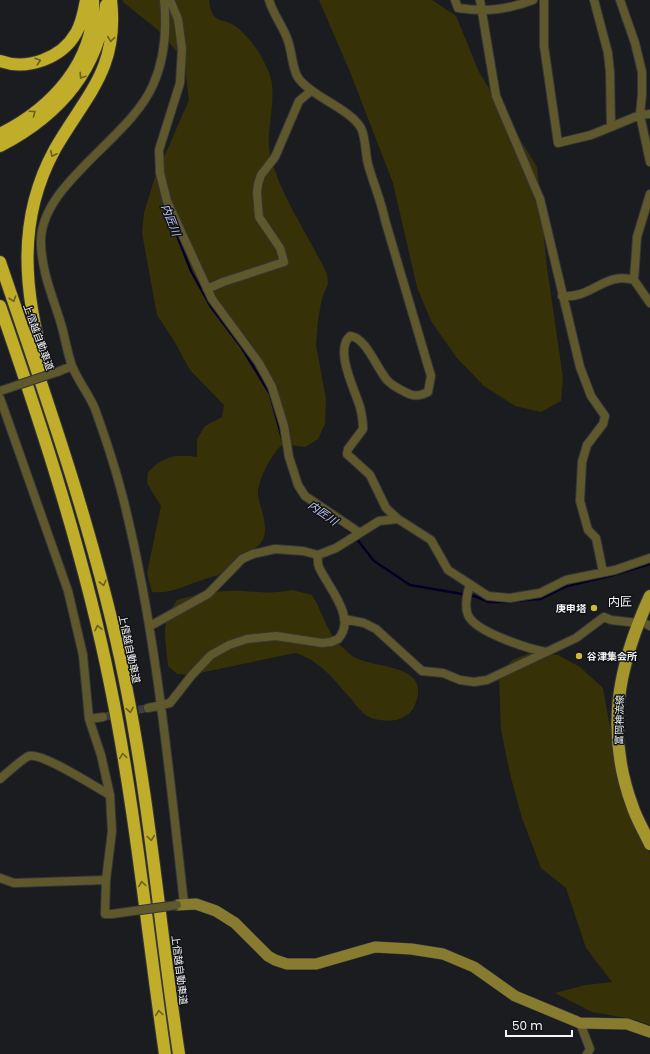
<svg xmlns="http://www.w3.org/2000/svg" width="650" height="1054" font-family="Poppins,'Noto Sans JP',sans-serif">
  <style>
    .green { fill: #363107 }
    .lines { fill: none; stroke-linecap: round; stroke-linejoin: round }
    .stream { stroke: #040024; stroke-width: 2.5 }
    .street-tunnel { stroke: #3c3d3f; stroke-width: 8; stroke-dasharray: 8 4; stroke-linecap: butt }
    .street-casing { stroke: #353639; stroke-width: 10 }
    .secondary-casing { stroke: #353639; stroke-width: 12 }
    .primary-casing { stroke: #353639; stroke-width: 14 }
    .highway-casing { stroke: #353639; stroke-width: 14 }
    .street { stroke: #5f582c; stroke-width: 8 }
    .secondary { stroke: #867b2e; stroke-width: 11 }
    .primary { stroke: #a4952d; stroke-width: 12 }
    .highway { stroke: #c0ad29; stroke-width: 12 }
    .street-bridge-casing { stroke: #353639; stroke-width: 10; stroke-linecap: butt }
    .street-bridge { stroke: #5f582c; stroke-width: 8 }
    .oneway { stroke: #696020 }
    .poi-dot { fill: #ccb939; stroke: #121316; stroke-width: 1.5 }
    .labels { text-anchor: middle; stroke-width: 3; stroke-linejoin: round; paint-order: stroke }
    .street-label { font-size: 10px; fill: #f4f5f7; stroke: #121316 }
    .poi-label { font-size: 10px; font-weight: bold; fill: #f4f5f7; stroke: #121316; text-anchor: end }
    .water-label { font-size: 11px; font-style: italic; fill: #c1cafa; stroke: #121316 }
    .quarter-label { font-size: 12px; fill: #f4f5f7; stroke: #121316 }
  </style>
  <rect width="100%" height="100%" fill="#1b1c1f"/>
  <path class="green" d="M 123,0 L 209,0 C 212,28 224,15 239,29 C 251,40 260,52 267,68 C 281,95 263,131 271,158 C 282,199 309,236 327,274 L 328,284 L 322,298 L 318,320 L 316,345 L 326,399 L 325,424 L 318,439 L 305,447 L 283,444 C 272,453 257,481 258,495 C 260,508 268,524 264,537 C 263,541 258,546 255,549 C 240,570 228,572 205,579 C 186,585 172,594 152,592 L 147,573 L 161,506 L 147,483 L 148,472 C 164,456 175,454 197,457 L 197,439 L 205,426 L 222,417 L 224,405 L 190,370 L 173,339 L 157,315 L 142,233 L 144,213 L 154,180 L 189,100 L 184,60 L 158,30 L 123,2 Z
    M 319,0 L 432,0 L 456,16 L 479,72 L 537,167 L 547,267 L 563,378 L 561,401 L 541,412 L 515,406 L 484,386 L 456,357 L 431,321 L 417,287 L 393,183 L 350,72 Z
    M 292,590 L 312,595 C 323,612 327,634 342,647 C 346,650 350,655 354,657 C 378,670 436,663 413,709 C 410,714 401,719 396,720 C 385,721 376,721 367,716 C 361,712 356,705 352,700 C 336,682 319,659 295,653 L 190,675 L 177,674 L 168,666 C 166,637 159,626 177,600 C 198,594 219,590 242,591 C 262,592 271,594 292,590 Z
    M 530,653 L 558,655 L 580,667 L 603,688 L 609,722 L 628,791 L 641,836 L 650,853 L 650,1025 L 632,1019 L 592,1012 L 555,993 L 585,985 L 612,982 L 586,948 L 566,888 L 541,868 L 522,818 L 511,778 L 501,730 L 499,675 L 512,660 Z"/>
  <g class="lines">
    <path class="stream" d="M 171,220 L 191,271 L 211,307 L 242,348 L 270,394 L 283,442
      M 331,518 L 352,533 L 374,561 L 410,585 L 474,596 L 489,602 L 508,602
      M 513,601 L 540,599 L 567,586 L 610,576 L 650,564"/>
    <path class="street-tunnel" d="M 103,717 L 148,708"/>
    <defs>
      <path id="street" d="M 164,0 C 167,29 165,58 153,85 C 130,139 38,185 41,244 C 42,273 53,297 61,324 C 65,337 67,352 72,366 C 78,381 89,394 95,409 C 107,442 118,476 126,510 C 157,639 169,772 184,903
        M 170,0 L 178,19 L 182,49 L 180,83 L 159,150 L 160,173 L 167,201 L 212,299 L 259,363 L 272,387 L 284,426 L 289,457 L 298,485 L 305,496 L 360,533
        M 269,0 C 273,14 282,25 287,38 C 292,49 292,71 299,79 C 314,98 349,108 361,128 C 366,138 365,153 368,164 C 373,183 381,200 385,220 L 431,376 L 428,392 C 420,396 414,397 405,392 C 399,389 391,385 387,380 C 377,369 366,337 350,336 C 334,350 355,390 360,407 C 362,415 363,422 363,429 L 348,449 L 347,454 L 370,475 L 386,508 L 398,519
        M 455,0 L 458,8 C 487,12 506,10 533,0
        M 480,0 L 496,96 L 540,199 L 580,367 L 591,396 L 605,416 L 603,424 L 587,445 L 582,462 L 580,501 L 588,530 L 596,538 L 603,572
        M 544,0 L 544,46 L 558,143 L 591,135 L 640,115 L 650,114
        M 594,0 L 608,53 L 610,72 L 611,127
        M 620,0 L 635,43 L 642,72 L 642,94 L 640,115 L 650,162
        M 650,194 L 637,237 L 634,280 L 650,303
        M 207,289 L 223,282 L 284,262 L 280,248 L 259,217 L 257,193 L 258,184 L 261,175 L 275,157 L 299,101 L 311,91
        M 562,296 C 592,299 605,271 634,280
        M 57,372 L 72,366
        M 0,391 L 9,388
        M 0,398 L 68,591 L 83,655 L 89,719 L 101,755 L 110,795 L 112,831 L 106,880 L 105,914 L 112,914
        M 470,584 C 467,594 464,606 468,615 C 475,632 529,649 546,652
        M 344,619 L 364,623 L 376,629 L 422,671 L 443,673 L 460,680 L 474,682 L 487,680 L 576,638 L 604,617 L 611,620 L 638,623
        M 639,620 L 650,626
        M 150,626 L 208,594 L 242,559 L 253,554 L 275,549 L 303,551 L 318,555 L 336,548 L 379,521 L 398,519 L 431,540 L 448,570 L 488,596 L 510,598 L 540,593 L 566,580 L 615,570 L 650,558
        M 148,708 L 170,703 L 192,675 L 211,655 L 229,645 L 247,639 L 276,636 L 322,643 L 331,642 L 338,639 C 358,618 327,586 319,567 C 317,563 318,559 318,555
        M 89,719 L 103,717
        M 0,779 C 6,774 23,758 29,756 C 44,753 95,787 110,795
        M 0,878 L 14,883 L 106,880
        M 580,1023 L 590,1049 L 587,1054"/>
      <path id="secondary" d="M 177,905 L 196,904 L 216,911 L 235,923 L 268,956 L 275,960 L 287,964 L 316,964 L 375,947 L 411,949 L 443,954 L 474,967 L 515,996 L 580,1023 L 627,1024 L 650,1032"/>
      <path id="primary" d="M 650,596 C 618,666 605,731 632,805 C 636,818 644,831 650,844"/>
      <path id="highway" d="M 0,61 C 27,71 62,58 76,33 C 82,23 84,11 86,0
        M 0,134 C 52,108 96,61 93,0
        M 0,146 C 58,116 98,72 106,5
        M 0,262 C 47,400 96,537 125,681 C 150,804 160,930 179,1054
        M 0,306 C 43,430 84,555 110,684 C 135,806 147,931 165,1054
        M 45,367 C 24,292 16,220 55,149 C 86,95 119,69 111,0"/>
    </defs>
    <use href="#street" class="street-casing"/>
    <use href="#secondary" class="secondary-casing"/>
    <use href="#primary" class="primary-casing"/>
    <use href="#highway" class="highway-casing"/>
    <use href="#street" class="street"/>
    <use href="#secondary" class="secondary"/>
    <use href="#primary" class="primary"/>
    <use href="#highway" class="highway"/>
    <defs>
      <path id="street-bridge" d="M 9,388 L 57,372
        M 112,914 L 177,905"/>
    </defs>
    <use href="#street-bridge" class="street-bridge-casing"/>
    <use href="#street-bridge" class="street-bridge"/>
  </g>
  <defs><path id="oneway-chevron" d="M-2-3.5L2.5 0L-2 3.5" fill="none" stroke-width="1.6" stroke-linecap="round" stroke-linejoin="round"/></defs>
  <g class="oneway">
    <use href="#oneway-chevron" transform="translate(111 39) rotate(98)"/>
    <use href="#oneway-chevron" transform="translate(38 61) rotate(-18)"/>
    <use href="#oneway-chevron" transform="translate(82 76) rotate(124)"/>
    <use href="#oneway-chevron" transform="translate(33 113) rotate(-35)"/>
    <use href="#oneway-chevron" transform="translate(53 154) rotate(117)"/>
    <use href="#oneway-chevron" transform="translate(13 299) rotate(71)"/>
    <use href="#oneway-chevron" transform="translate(103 583) rotate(76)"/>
    <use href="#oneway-chevron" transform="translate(98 628) rotate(-103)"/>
    <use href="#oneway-chevron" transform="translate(130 710) rotate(80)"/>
    <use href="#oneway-chevron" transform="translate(123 756) rotate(-98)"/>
    <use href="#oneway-chevron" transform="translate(151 838) rotate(82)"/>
    <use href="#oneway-chevron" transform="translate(142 884) rotate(-98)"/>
    <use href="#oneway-chevron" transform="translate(159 1013) rotate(-98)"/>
  </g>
  <g class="poi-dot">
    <circle cx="594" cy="608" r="4"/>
    <circle cx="579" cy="656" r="4"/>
  </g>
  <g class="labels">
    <g class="street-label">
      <text transform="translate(39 337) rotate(70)" y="4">上信越自動車道</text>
      <text transform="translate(130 649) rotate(78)" y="4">上信越自動車道</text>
      <text transform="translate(619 720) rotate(-89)" y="4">富岡神流線</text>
      <text transform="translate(180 970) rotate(83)" y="4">上信越自動車道</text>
    </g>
    <g class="poi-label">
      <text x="586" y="612">庚申塔</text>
      <text x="587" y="660" text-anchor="start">谷津集会所</text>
    </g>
    <g class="water-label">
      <text transform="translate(171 220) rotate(69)" y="4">内匠川</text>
      <text transform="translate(323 513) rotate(35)" y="4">内匠川</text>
    </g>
    <g class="quarter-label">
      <text x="620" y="606">内匠</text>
    </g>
  </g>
  <path d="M506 1030v6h66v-6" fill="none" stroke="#f4f5f7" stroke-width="2"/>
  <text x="512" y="1030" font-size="12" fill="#f4f5f7" stroke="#121316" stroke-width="3" paint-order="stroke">50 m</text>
</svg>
